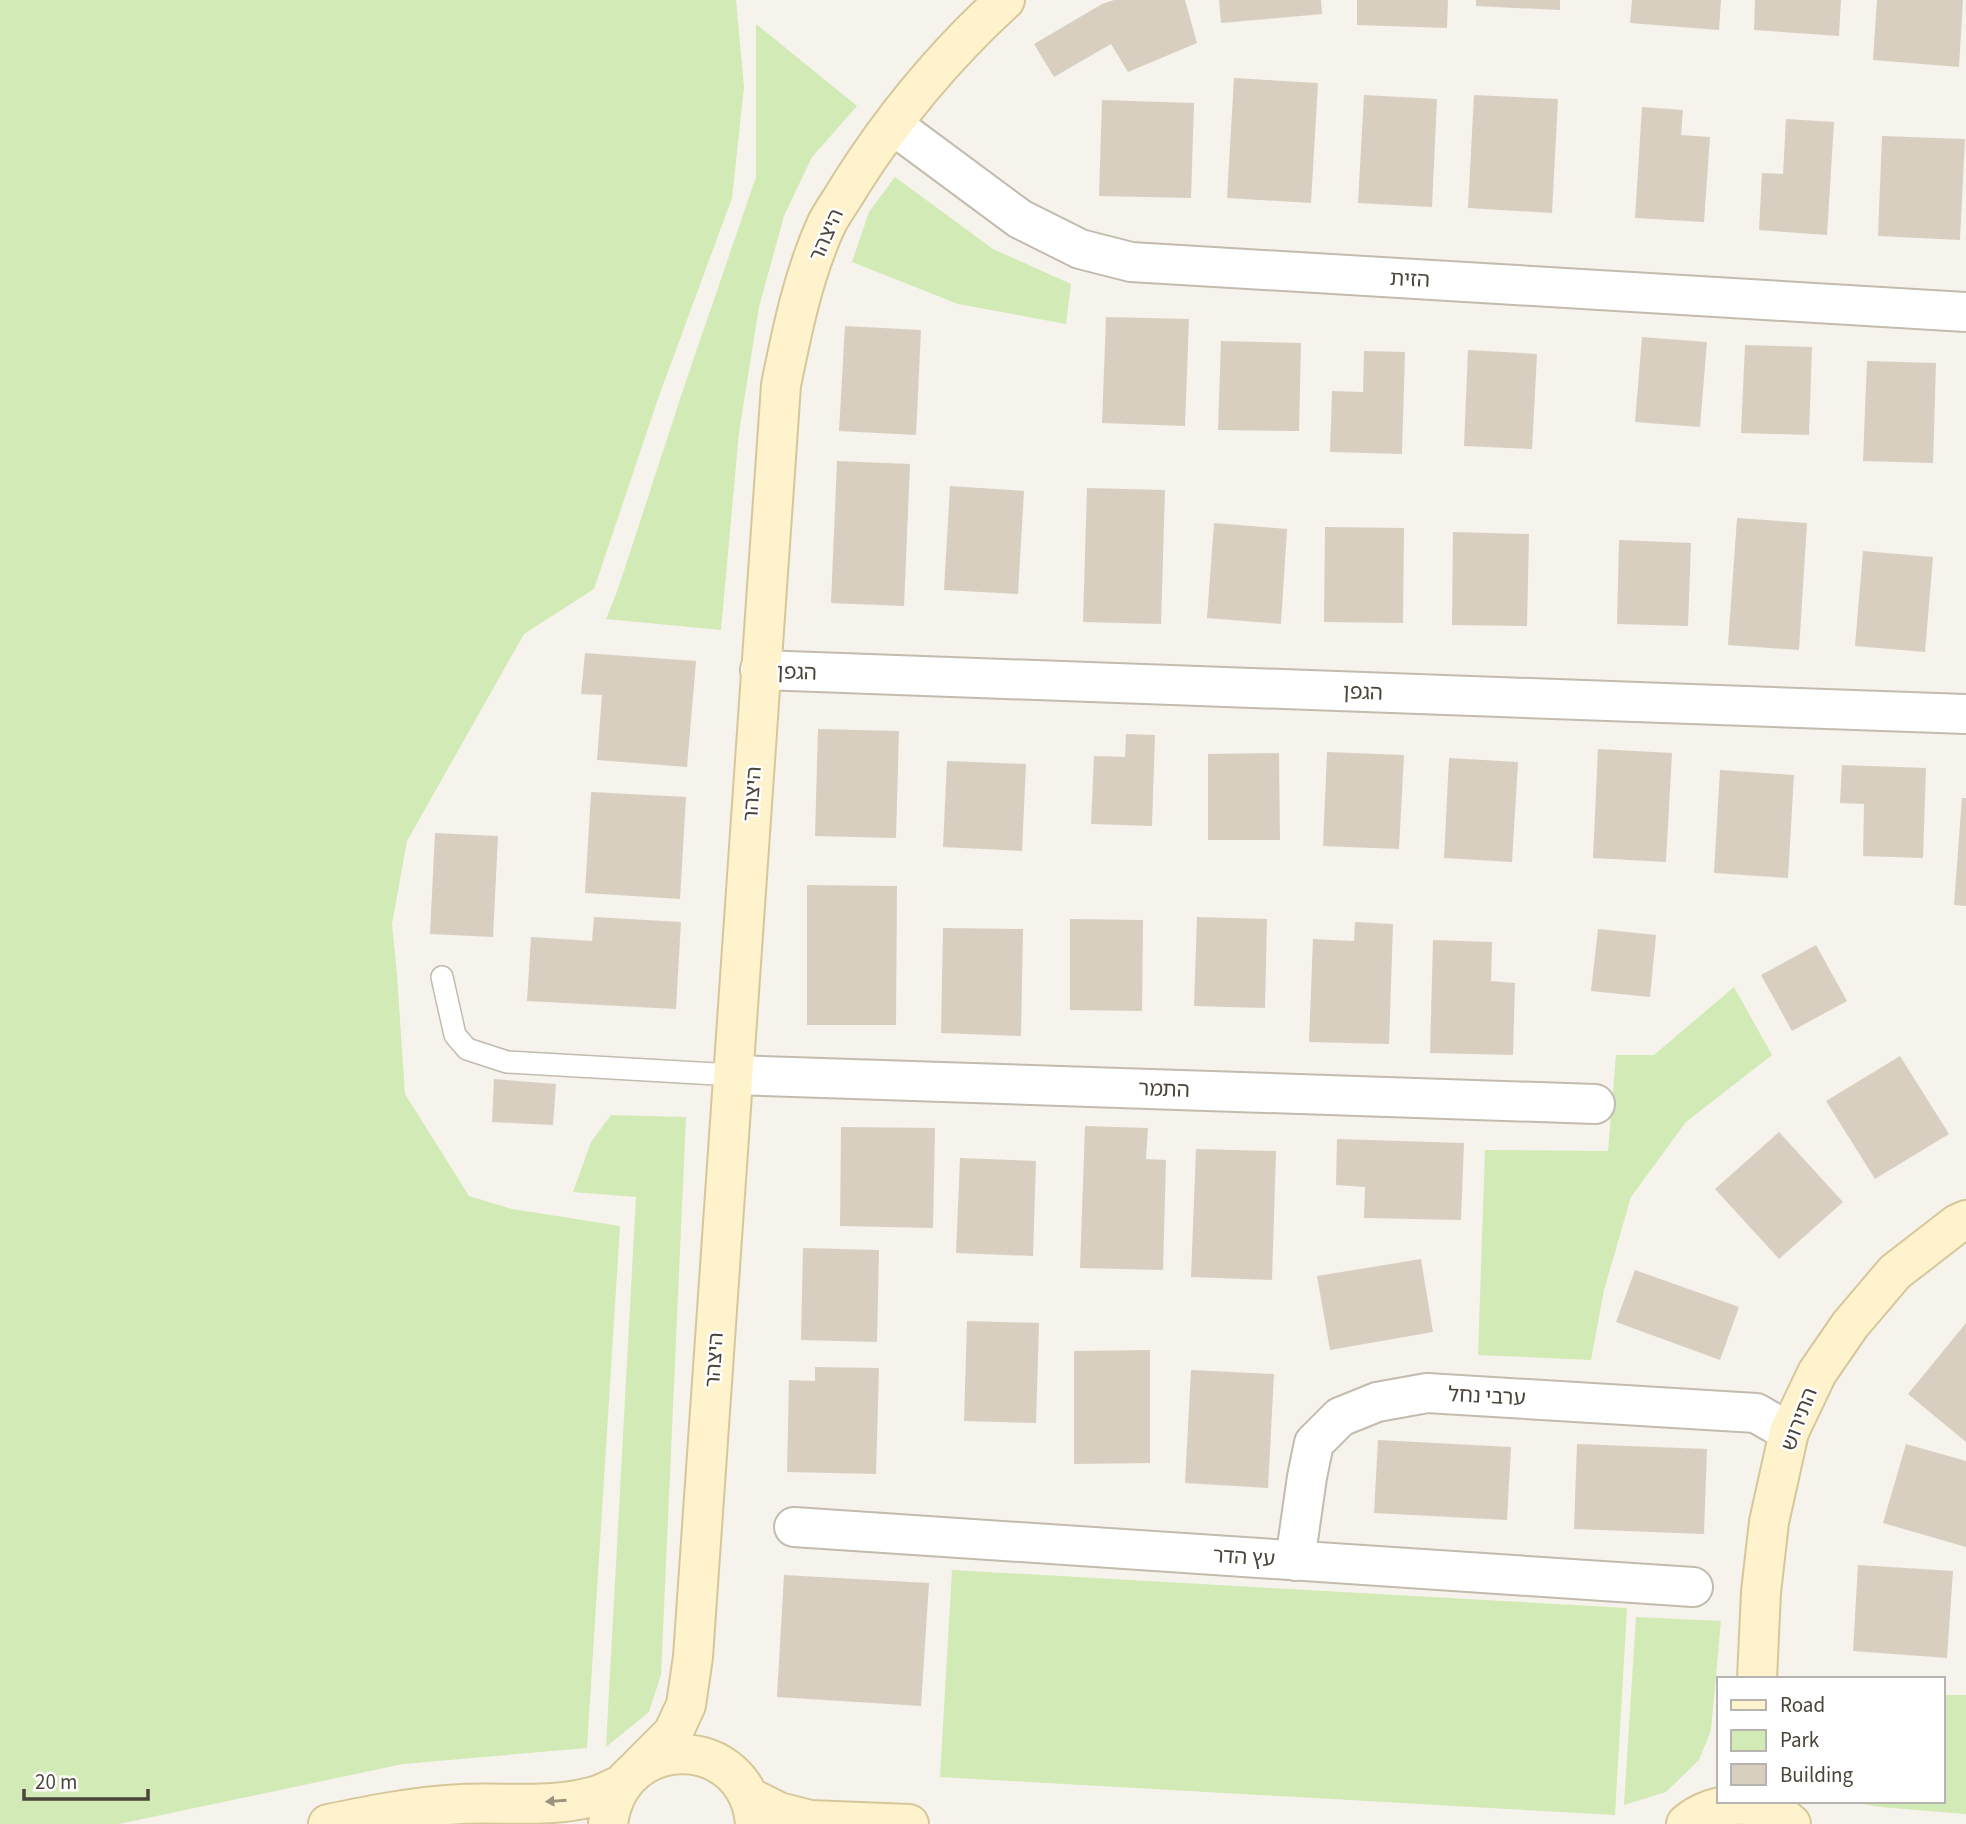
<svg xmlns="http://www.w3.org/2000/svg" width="1966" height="1824" font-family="'Source Sans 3','Noto Sans Hebrew',sans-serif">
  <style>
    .green { fill: #d2eab5 }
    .building { fill: #d8cfc1 }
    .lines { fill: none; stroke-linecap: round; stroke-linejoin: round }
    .lane-casing { stroke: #c2bbae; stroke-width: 24 }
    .street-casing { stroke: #c2bbae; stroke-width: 42 }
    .secondary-casing { stroke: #d6c79b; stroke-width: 42 }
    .lane { stroke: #fff; stroke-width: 21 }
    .street { stroke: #fff; stroke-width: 38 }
    .secondary { stroke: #fff3cd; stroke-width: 38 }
    .oneway { fill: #9c937c }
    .labels { text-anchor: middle; stroke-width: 5; stroke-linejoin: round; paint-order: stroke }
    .street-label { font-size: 21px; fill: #4b4439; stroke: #fff }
  </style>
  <rect width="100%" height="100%" fill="#f6f3ec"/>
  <path class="green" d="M 0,0 L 736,0 L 744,87 L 732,198 L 659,396 L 594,589 L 524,634 L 407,841 L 392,924 L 397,975 L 405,1094 L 469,1196 L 512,1209 L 620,1226 L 587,1748 L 403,1764 L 119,1824 L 0,1824 Z
    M 756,24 L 857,106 L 812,157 L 784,216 L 759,307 L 739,432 L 721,630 L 606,619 L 618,589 L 684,387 L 756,177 Z
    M 895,177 L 993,249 L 1071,284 L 1066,324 L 958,304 L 852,262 L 869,212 Z
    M 1734,987 L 1772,1055 L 1686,1122 L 1631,1197 L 1604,1290 L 1591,1360 L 1478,1355 L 1485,1150 L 1608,1151 L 1616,1055 L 1654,1055 Z
    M 611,1115 L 686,1117 L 661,1675 L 649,1712 L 606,1747 L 636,1197 L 573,1192 L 591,1142 Z
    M 952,1570 L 1627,1608 L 1615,1815 L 940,1777 Z
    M 1636,1617 L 1721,1621 L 1711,1730 L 1699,1760 L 1666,1792 L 1624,1805 Z
    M 1943,1695 L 1966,1695 L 1966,1814 L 1880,1807 L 1846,1801 L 1943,1801 Z"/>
  <path class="building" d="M 1114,0 L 1185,0 L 1197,43 L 1128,72 L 1111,44 L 1054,77 L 1034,44 L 1102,4 Z
    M 1219,0 L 1321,0 L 1322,14 L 1221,23 Z
    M 1357,0 L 1448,0 L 1447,28 L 1357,25 Z
    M 1476,0 L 1560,0 L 1560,10 L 1476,6 Z
    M 1632,0 L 1721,0 L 1719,30 L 1630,23 Z
    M 1755,0 L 1841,0 L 1839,36 L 1754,30 Z
    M 1877,0 L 1963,0 L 1959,67 L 1873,60 Z
    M 1234,78 L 1318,83 L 1311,203 L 1227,198 Z
    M 1364,95 L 1437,99 L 1432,207 L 1358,203 Z
    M 1474,95 L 1558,99 L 1552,213 L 1468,208 Z
    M 1102,100 L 1194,103 L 1191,198 L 1099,196 Z
    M 1642,107 L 1683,110 L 1681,135 L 1710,137 L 1704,222 L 1635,218 Z
    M 1786,119 L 1834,122 L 1827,235 L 1759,230 L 1762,173 L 1783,174 Z
    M 1882,136 L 1965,139 L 1960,240 L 1878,236 Z
    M 1106,317 L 1189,319 L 1185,426 L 1102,423 Z
    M 845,326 L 921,330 L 916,435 L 839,431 Z
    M 1642,337 L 1707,342 L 1700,427 L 1635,422 Z
    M 1221,341 L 1301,343 L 1299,431 L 1218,430 Z
    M 1745,345 L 1812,347 L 1809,435 L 1741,433 Z
    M 1468,350 L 1537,354 L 1532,449 L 1464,446 Z
    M 1364,351 L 1405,352 L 1402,454 L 1330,452 L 1332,391 L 1363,392 Z
    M 1867,361 L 1936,363 L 1933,463 L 1863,461 Z
    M 837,461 L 910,464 L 904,606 L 831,603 Z
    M 950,486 L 1024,491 L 1018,594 L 944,590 Z
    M 1087,488 L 1165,490 L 1161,624 L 1083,622 Z
    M 1737,518 L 1807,523 L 1799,650 L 1728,645 Z
    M 1214,523 L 1287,529 L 1281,624 L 1207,618 Z
    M 1325,527 L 1404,528 L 1403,623 L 1324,622 Z
    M 1453,532 L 1529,534 L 1527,626 L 1452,625 Z
    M 1619,540 L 1691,543 L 1688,626 L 1617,624 Z
    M 1863,551 L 1933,557 L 1925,652 L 1855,646 Z
    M 585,653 L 696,661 L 687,767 L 597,760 L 602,695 L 581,694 Z
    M 818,729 L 899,731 L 896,838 L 815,836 Z
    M 1126,734 L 1155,735 L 1152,826 L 1091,824 L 1094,756 L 1125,757 Z
    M 1598,749 L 1672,753 L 1666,862 L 1593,858 Z
    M 1327,752 L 1404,755 L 1399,849 L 1323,846 Z
    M 1279,753 L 1280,840 L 1208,840 L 1208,754 Z
    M 1449,758 L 1518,762 L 1512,862 L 1444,858 Z
    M 947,761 L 1026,764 L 1022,851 L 943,847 Z
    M 1842,765 L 1926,768 L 1923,858 L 1863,856 L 1864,804 L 1840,803 Z
    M 1720,770 L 1794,775 L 1788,878 L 1714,873 Z
    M 591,792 L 686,797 L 680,899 L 585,893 Z
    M 1962,798 L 1966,798 L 1966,906 L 1954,905 Z
    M 435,833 L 498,836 L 493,937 L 430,934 Z
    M 807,885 L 897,886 L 896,1025 L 807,1025 Z
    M 594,917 L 681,922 L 676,1009 L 527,1001 L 531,937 L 592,941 Z
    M 1197,917 L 1267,919 L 1265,1008 L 1194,1006 Z
    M 1070,919 L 1143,920 L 1142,1011 L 1070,1010 Z
    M 1355,922 L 1393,924 L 1389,1044 L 1309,1042 L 1313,939 L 1354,941 Z
    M 943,928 L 1023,929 L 1021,1036 L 941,1033 Z
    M 1598,929 L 1656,935 L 1650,997 L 1591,991 Z
    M 1433,940 L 1492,942 L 1491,981 L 1515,983 L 1513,1055 L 1430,1053 Z
    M 1816,945 L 1847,1001 L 1792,1031 L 1761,975 Z
    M 1900,1056 L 1949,1134 L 1875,1179 L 1826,1101 Z
    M 494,1079 L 556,1084 L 553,1125 L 492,1122 Z
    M 1085,1126 L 1148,1128 L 1146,1159 L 1166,1160 L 1163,1270 L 1080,1268 Z
    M 841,1127 L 935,1128 L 933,1228 L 840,1226 Z
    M 1779,1132 L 1843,1202 L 1779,1259 L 1715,1189 Z
    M 1337,1139 L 1464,1143 L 1461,1220 L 1364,1218 L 1365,1187 L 1336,1185 Z
    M 1196,1149 L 1276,1151 L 1272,1280 L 1191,1277 Z
    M 960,1158 L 1036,1161 L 1033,1256 L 956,1253 Z
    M 803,1248 L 879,1250 L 877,1342 L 801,1340 Z
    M 1421,1259 L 1433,1332 L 1330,1350 L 1317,1276 Z
    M 1635,1270 L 1739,1307 L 1720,1360 L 1616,1322 Z
    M 967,1321 L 1039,1323 L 1036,1423 L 964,1421 Z
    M 1966,1323 L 1966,1442 L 1908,1394 Z
    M 1150,1350 L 1150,1463 L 1074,1464 L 1074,1351 Z
    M 815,1367 L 879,1368 L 876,1474 L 787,1472 L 789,1380 L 815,1381 Z
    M 1191,1370 L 1274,1374 L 1268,1488 L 1185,1483 Z
    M 1378,1440 L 1511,1447 L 1507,1520 L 1374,1513 Z
    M 1577,1444 L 1707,1449 L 1704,1534 L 1574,1529 Z
    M 1906,1444 L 1966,1461 L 1966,1547 L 1883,1523 Z
    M 1858,1565 L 1953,1571 L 1947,1658 L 1853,1651 Z
    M 784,1575 L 929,1583 L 921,1706 L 777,1697 Z"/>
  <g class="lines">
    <defs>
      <path id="lane" d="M 442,977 L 455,1035 L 467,1049 L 507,1062 L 733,1075"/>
      <path id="street" d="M 893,125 L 1020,219 L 1080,249 L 1131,262 L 1966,312
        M 760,670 L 1966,714
        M 733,1075 L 1595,1104
        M 794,1527 L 1693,1587
        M 1295,1561 L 1307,1477 L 1314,1443 L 1340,1417 L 1377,1402 L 1427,1393 L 1756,1413 L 1789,1432"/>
      <path id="secondary" d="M 1757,1679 L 1761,1592 L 1769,1522 L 1789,1432 L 1817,1373 L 1850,1325 L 1895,1272 L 1957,1224 L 1966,1220
        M 639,1767 L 673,1733 L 686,1705 L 693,1657 L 781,385 C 792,331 803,276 826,225 C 833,211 843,198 851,184 C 894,116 946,54 1005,0
        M 749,1797 L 779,1812 L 810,1820 L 909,1824
        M 328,1824 C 372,1815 417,1806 462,1804 C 504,1802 549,1808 591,1797 C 601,1795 611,1789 621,1785
        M 608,1824 C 620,1729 748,1733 755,1824
        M 1686,1824 C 1714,1799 1763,1798 1791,1824"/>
    </defs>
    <use href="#lane" class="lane-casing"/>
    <use href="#street" class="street-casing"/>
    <use href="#secondary" class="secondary-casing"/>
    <use href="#lane" class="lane"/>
    <use href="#street" class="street"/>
    <use href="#secondary" class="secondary"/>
  </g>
  <defs><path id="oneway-solid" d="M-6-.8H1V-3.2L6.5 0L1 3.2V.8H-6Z" transform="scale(1.75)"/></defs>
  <use class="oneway" href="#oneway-solid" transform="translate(556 1801) rotate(176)"/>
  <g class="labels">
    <g class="street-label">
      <text transform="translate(826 235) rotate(-66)" y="7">היצהר</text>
      <text transform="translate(1410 279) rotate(3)" y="7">הזית</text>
      <text transform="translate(797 672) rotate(2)" y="7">הגפן</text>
      <text transform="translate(1363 692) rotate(2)" y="7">הגפן</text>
      <text transform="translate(752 794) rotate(-86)" y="7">היצהר</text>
      <text transform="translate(1164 1089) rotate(2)" y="7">התמר</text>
      <text transform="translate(714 1360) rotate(-86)" y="7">היצהר</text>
      <text transform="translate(1487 1396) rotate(3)" y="7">ערבי נחל</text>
      <text transform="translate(1799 1419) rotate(-69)" y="7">התירוש</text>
      <text transform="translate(1244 1557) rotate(4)" y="7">עץ הדר</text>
    </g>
  </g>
  <rect x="1717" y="1677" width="228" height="126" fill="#ffffff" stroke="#b7b4b0" stroke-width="2"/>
  <rect x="1731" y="1700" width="35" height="10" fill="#fff3cd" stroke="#b7b4b0" stroke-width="2"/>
  <text x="1780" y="1712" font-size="21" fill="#4b4439">Road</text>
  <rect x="1731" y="1730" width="35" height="21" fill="#d2eab5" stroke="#b7b4b0" stroke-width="2"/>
  <text x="1780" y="1747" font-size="21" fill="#4b4439">Park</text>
  <rect x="1731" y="1764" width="35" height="21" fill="#d8cfc1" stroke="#b7b4b0" stroke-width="2"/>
  <text x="1780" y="1782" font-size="21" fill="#4b4439">Building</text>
  <path d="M24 1789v10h124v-10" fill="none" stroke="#4b4439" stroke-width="3.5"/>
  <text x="35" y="1789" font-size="21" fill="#4b4439" stroke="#ffffff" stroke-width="5" paint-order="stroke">20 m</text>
</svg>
